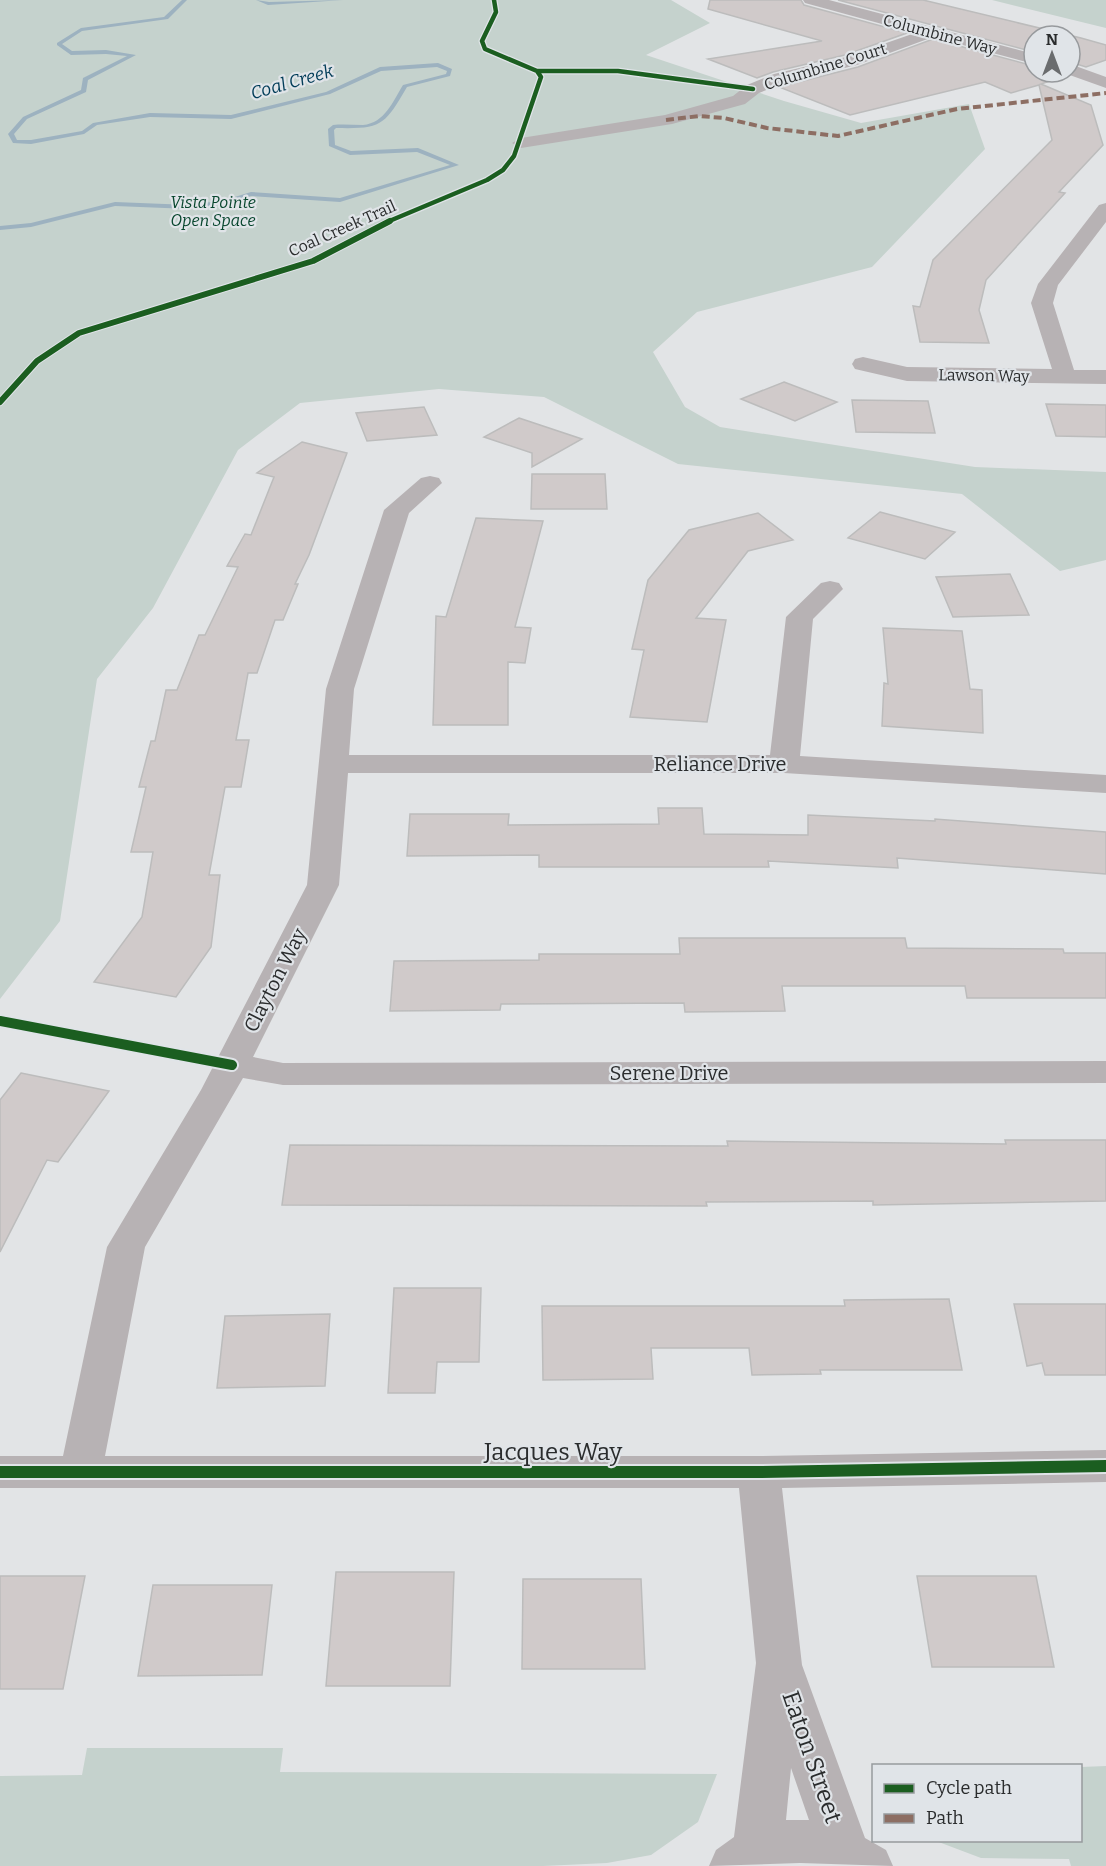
<svg xmlns="http://www.w3.org/2000/svg" width="1106" height="1866" font-family="Bitter,serif">
  <style>
    .green { fill: #c5d2cd }
    .lines { fill: none; stroke-linecap: round; stroke-linejoin: round }
    .stream { fill: #9db2c0; fill-rule: evenodd }
    .building { fill: #d0caca; stroke: #bcbcbc; stroke-width: 1.5 }
    .minor { fill: #b7b2b4; fill-rule: evenodd }
    .quiet { stroke: #8d6e63; stroke-width: 4; stroke-dasharray: 8 4; stroke-linecap: butt }
    .cycleway-far3-casing { stroke: #e0e4e8; stroke-width: 7 }
    .cycleway-far2-casing { stroke: #e0e4e8; stroke-width: 8 }
    .cycleway-far1-casing { stroke: #e0e4e8; stroke-width: 14 }
    .cycleway-casing { stroke: #e0e4e8; stroke-width: 16 }
    .cycleway-far3 { stroke: #1b5e20; stroke-width: 4.5 }
    .cycleway-far2 { stroke: #1b5e20; stroke-width: 6 }
    .cycleway-far1 { stroke: #1b5e20; stroke-width: 10 }
    .cycleway { stroke: #1b5e20; stroke-width: 12 }
    .labels { text-anchor: middle; stroke-width: 4.5; stroke-linejoin: round; paint-order: stroke }
    .far-street-label { font-size: 16px; fill: #2a2c2d; stroke: #e0e4e8 }
    .far-park-label { font-size: 16px; font-style: italic; fill: #09472f; stroke: #e0e4e8 }
    .far-water-label { font-size: 18px; font-style: italic; fill: #013c58; stroke: #e0e4e8 }
    .street-label { font-size: 20px; fill: #2a2c2d; stroke: #e0e4e8 }
    .near-street-label { font-size: 24px; fill: #2a2c2d; stroke: #e0e4e8 }
  </style>
  <rect width="100%" height="100%" fill="#e2e4e6"/>
  <path class="green" d="M 0,0 L 671,0 L 710,23 L 646,55 L 784,101 L 861,123 L 969,104 L 985,149 L 872,267 L 697,312 L 653,352 L 685,407 L 720,427 L 975,467 L 1106,472 L 1106,560 L 1060,571 L 962,494 L 678,464 L 544,397 L 439,389 L 300,403 L 238,450 L 153,608 L 97,679 L 60,921 L 0,999 Z
    M 992,0 L 1106,0 L 1106,28 Z
    M 87,1748 L 283,1748 L 280,1772 L 717,1774 L 698,1822 L 651,1855 L 607,1863 L 543,1866 L 0,1866 L 0,1776 L 82,1775 Z
    M 1106,1766 L 1106,1866 L 1071,1866 L 1069,1859 L 981,1858 L 936,1841 L 1080,1840 L 1081,1767 Z"/>
  <g class="lines">
    <path class="stream" d="M 182,0 L 187,0 L 168,19 L 82,31 L 62,44 L 72,51 L 106,50 L 136,55 L 88,80 L 86,92 L 27,119 L 14,134 L 17,140 L 31,140 L 82,131 L 93,123 L 150,113 L 231,115 L 326,92 L 380,67 L 438,63 L 452,69 L 450,76 L 407,87 C 384,126 382,129 336,128 L 334,130 L 335,145 L 351,151 L 418,148 L 459,165 L 340,202 L 251,196 L 226,204 L 190,209 L 115,206 L 31,227 L 0,230 L 0,226 L 31,223 L 115,202 L 190,205 L 225,200 L 251,192 L 340,198 L 450,165 L 417,152 L 350,155 L 329,146 L 328,129 L 333,125 C 343,124 353,125 363,125 C 385,123 393,101 403,85 L 446,74 L 447,71 L 437,67 L 381,71 L 330,94 L 231,119 L 150,117 L 97,125 L 84,134 L 31,144 L 13,143 L 8,134 L 23,117 L 81,90 L 83,78 L 127,56 L 106,54 L 71,55 L 57,45 L 57,43 L 81,28 L 164,17 Z
      M 256,0 L 269,2 L 343,0 L 268,5 Z"/>
  </g>
  <path class="building" d="M 710,0 L 801,0 L 804,5 L 907,33 L 845,55 L 773,72 L 757,78 L 708,59 L 822,41 L 708,9 Z
    M 838,0 L 923,0 L 1081,38 L 1106,45 L 1106,60 L 1086,67 L 1070,62 L 1070,36 L 1034,36 L 1034,52 Z
    M 933,39 L 1034,66 L 1034,72 L 1062,72 L 1064,76 L 1041,84 L 1091,105 L 1103,145 L 1059,192 L 1065,193 L 986,280 L 979,310 L 989,343 L 920,342 L 913,306 L 920,307 L 933,260 L 1052,140 L 1039,85 L 1011,93 L 985,82 L 850,115 L 779,87 L 858,67 Z
    M 784,382 L 837,402 L 795,421 L 741,399 Z
    M 852,400 L 928,401 L 935,433 L 856,432 Z
    M 1046,404 L 1106,405 L 1106,437 L 1056,436 Z
    M 424,407 L 437,435 L 367,441 L 356,413 Z
    M 519,418 L 582,439 L 532,467 L 532,453 L 484,437 Z
    M 302,442 L 347,453 L 309,555 L 295,584 L 298,584 L 283,620 L 275,620 L 257,673 L 248,673 L 236,740 L 249,740 L 241,787 L 225,787 L 209,875 L 220,875 L 211,947 L 176,997 L 94,982 L 142,917 L 153,852 L 131,852 L 146,787 L 139,787 L 151,741 L 155,741 L 166,690 L 177,690 L 199,635 L 205,635 L 238,567 L 227,566 L 245,534 L 251,535 L 274,477 L 257,473 Z
    M 532,474 L 605,474 L 607,509 L 531,509 Z
    M 880,512 L 955,532 L 925,559 L 848,538 Z
    M 758,513 L 793,540 L 748,551 L 696,618 L 726,620 L 707,722 L 630,717 L 644,650 L 632,649 L 648,580 L 689,530 Z
    M 476,518 L 543,521 L 515,627 L 531,628 L 525,663 L 508,662 L 508,725 L 433,725 L 436,616 L 446,617 Z
    M 1010,574 L 1029,615 L 953,617 L 936,577 Z
    M 883,628 L 962,631 L 970,689 L 982,690 L 983,733 L 882,726 L 884,683 L 888,684 Z
    M 658,808 L 702,808 L 704,834 L 808,835 L 808,815 L 935,821 L 935,819 L 1106,832 L 1106,874 L 897,858 L 898,868 L 768,861 L 769,867 L 539,867 L 539,855 L 407,856 L 410,814 L 509,814 L 508,825 L 659,824 Z
    M 679,938 L 905,938 L 907,948 L 1063,949 L 1064,953 L 1106,953 L 1106,998 L 967,998 L 965,986 L 782,986 L 785,1011 L 685,1012 L 684,1003 L 501,1004 L 500,1010 L 390,1011 L 394,961 L 539,960 L 539,954 L 680,954 Z
    M 21,1073 L 109,1091 L 58,1162 L 47,1160 L 0,1252 L 0,1100 Z
    M 1005,1140 L 1106,1140 L 1106,1201 L 873,1205 L 873,1201 L 706,1202 L 707,1206 L 282,1205 L 290,1145 L 728,1146 L 727,1141 L 1006,1144 Z
    M 394,1288 L 481,1288 L 479,1362 L 437,1362 L 435,1393 L 388,1393 Z
    M 949,1299 L 962,1370 L 820,1370 L 821,1374 L 752,1375 L 749,1348 L 651,1348 L 653,1379 L 543,1380 L 542,1306 L 845,1306 L 844,1300 Z
    M 1014,1304 L 1106,1304 L 1106,1375 L 1045,1375 L 1042,1363 L 1027,1366 Z
    M 330,1314 L 325,1386 L 217,1388 L 225,1316 Z
    M 336,1572 L 454,1572 L 450,1686 L 326,1686 Z
    M 0,1576 L 85,1576 L 63,1689 L 0,1689 Z
    M 917,1576 L 1036,1576 L 1054,1667 L 932,1667 Z
    M 523,1579 L 641,1579 L 645,1669 L 522,1669 Z
    M 153,1585 L 272,1585 L 262,1675 L 138,1676 Z"/>
  <g class="lines">
    <path class="minor" d="M 803,0 L 829,0 L 1034,54 L 1034,64 L 933,37 L 857,65 L 786,82 L 759,93 L 745,104 L 672,124 L 521,148 L 512,143 L 521,138 L 665,115 L 733,96 L 747,85 L 774,74 L 846,57 L 915,33 L 805,3 Z
      M 1070,64 L 1106,77 L 1106,88 L 1064,73 L 1070,72 Z
      M 1106,203 L 1106,222 L 1058,285 L 1053,303 L 1074,370 L 1106,370 L 1106,384 L 907,381 L 855,369 L 852,364 L 855,359 L 863,357 L 907,367 L 1052,369 L 1031,303 L 1038,284 L 1099,205 Z
      M 430,476 L 439,478 L 442,483 L 409,513 L 354,689 L 349,755 L 770,755 L 786,617 L 821,583 L 830,581 L 839,583 L 843,589 L 813,619 L 800,756 L 1106,775 L 1106,793 L 784,773 L 348,773 L 339,885 L 253,1057 L 283,1063 L 1106,1061 L 1106,1083 L 283,1085 L 243,1078 L 145,1247 L 105,1456 L 759,1456 L 1106,1450 L 1106,1482 L 782,1488 L 802,1665 L 865,1838 L 886,1850 L 893,1866 L 800,1863 L 709,1866 L 716,1850 L 734,1837 L 756,1663 L 739,1488 L 0,1488 L 0,1456 L 63,1456 L 107,1247 L 201,1090 L 307,885 L 326,689 L 384,510 L 421,478 ZM 791,1768 L 809,1820 L 786,1820 Z"/>
    <path class="quiet" d="M 666,120 L 699,116 L 724,118 L 767,128 L 838,136 L 957,109 L 1106,93"/>
    <defs>
      <path id="cycleway-far3" d="M 537,71 L 618,71 L 753,89
        M 387,222 L 487,180 L 503,170 L 514,156 L 541,77 L 537,71 L 485,49 L 482,41 L 496,12 L 494,0"/>
      <path id="cycleway-far2" d="M 0,402 L 37,361 L 79,333 L 313,261 L 390,221"/>
      <path id="cycleway-far1" d="M 0,1021 L 232,1065"/>
      <path id="cycleway" d="M 0,1472 L 759,1472 L 1106,1466"/>
    </defs>
    <use href="#cycleway-far3" class="cycleway-far3-casing"/>
    <use href="#cycleway-far2" class="cycleway-far2-casing"/>
    <use href="#cycleway-far1" class="cycleway-far1-casing"/>
    <use href="#cycleway" class="cycleway-casing"/>
    <use href="#cycleway-far3" class="cycleway-far3"/>
    <use href="#cycleway-far2" class="cycleway-far2"/>
    <use href="#cycleway-far1" class="cycleway-far1"/>
    <use href="#cycleway" class="cycleway"/>
  </g>
  <g class="labels">
    <g class="far-street-label">
      <text transform="translate(940 34) rotate(15)" y="6">Columbine Way</text>
      <text transform="translate(825 66) rotate(-17)" y="6">Columbine Court</text>
      <text transform="translate(342 228) rotate(-24)" y="6">Coal Creek Trail</text>
      <text transform="translate(984 375) rotate(1)" y="6">Lawson Way</text>
    </g>
    <g class="far-park-label">
      <text x="213" y="208">Vista Pointe<tspan x="213" dy="18">Open Space</tspan></text>
    </g>
    <g class="far-water-label">
      <text transform="translate(292 82) rotate(-16)" y="6">Coal Creek</text>
    </g>
    <g class="street-label">
      <text x="720" y="771">Reliance Drive</text>
      <text transform="translate(275 980) rotate(-63)" y="7">Clayton Way</text>
      <text x="669" y="1080">Serene Drive</text>
    </g>
    <g class="near-street-label">
      <text x="553" y="1460">Jacques Way</text>
      <text transform="translate(812 1757) rotate(71)" y="8">Eaton Street</text>
    </g>
  </g>
  <rect x="872" y="1764" width="210" height="78" fill="#e0e4e8" stroke="#979a9d" stroke-width="1.5"/>
  <rect x="884" y="1784" width="30" height="9" fill="#1b5e20" stroke="#979a9d" stroke-width="1.5"/>
  <text x="926" y="1794" font-size="18" fill="#2a2c2d">Cycle path</text>
  <rect x="884" y="1814" width="30" height="9" fill="#8d6e63" stroke="#979a9d" stroke-width="1.5"/>
  <text x="926" y="1824" font-size="18" fill="#2a2c2d">Path</text>
  <g transform="translate(1052 54)"><circle r="28" fill="#e0e4e8" stroke="#979a9d" stroke-width="1.5"/>
  <path d="M0-4.5L10 22L0 15L-10 22Z" fill="#6a6c6e"/>
  <text y="-9" font-size="16" font-weight="bold" text-anchor="middle" fill="#2a2c2d">N</text>
  </g>
</svg>
